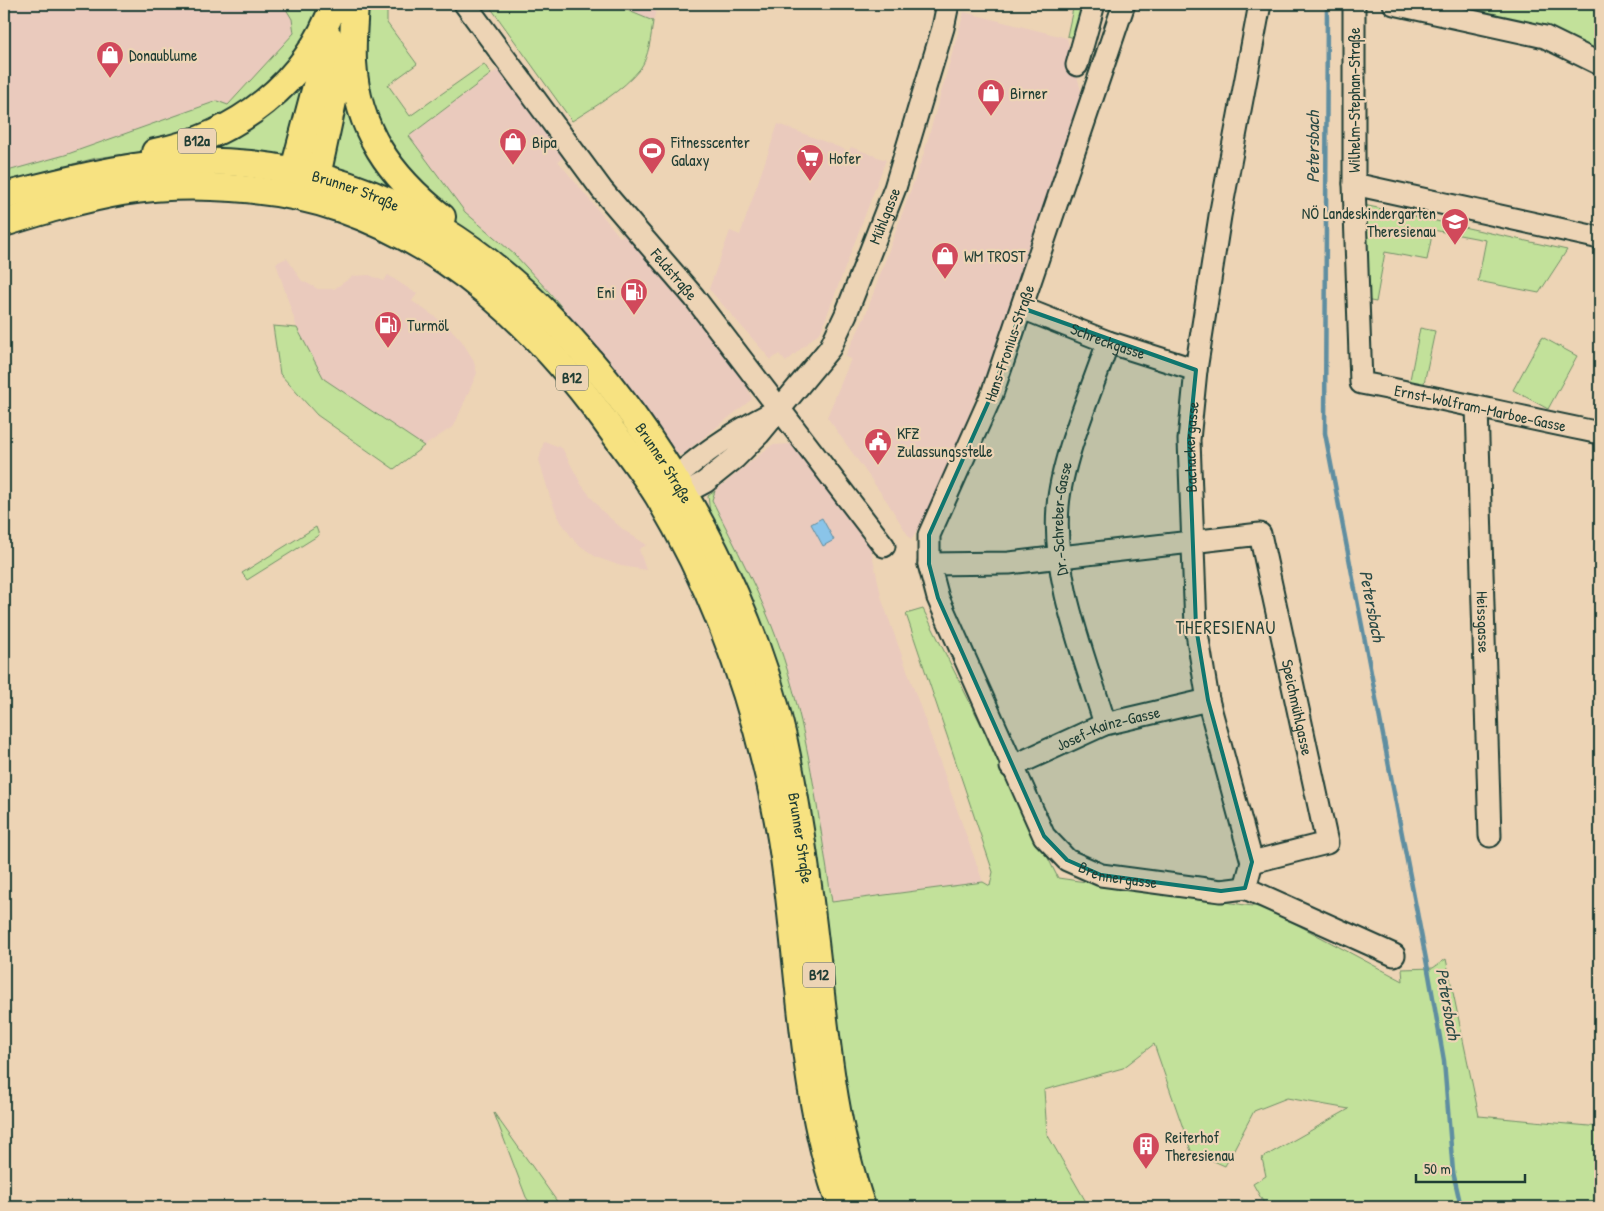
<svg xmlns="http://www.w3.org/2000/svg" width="1604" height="1211" font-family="'Patrick Hand',sans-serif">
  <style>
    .built { fill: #eacabd }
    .green { fill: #c2e19a; stroke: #708f67 }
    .water { fill: #8ac4e9; stroke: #5f8ea1 }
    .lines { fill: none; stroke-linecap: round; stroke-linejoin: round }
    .stream { stroke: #5f8ea1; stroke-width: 4.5 }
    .minor-casing { stroke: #1f3d34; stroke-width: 25 }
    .major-casing { stroke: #1f3d34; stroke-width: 30 }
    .minor { stroke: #edd4b5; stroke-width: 21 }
    .major { stroke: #f7e281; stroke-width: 26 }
    .marked { fill: #0f766e; fill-opacity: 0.2; stroke: #0f766e; stroke-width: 4; stroke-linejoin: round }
    .labels { text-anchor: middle; stroke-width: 4.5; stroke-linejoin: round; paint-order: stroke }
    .shield { fill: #edd4b5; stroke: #5d6a5b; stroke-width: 1 }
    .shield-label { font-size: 15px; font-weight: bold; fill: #1f3d34 }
    .poi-label { font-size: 16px; fill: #1f3d34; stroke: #edd4b5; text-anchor: start }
    .street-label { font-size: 16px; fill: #1f3d34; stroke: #edd4b5 }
    .water-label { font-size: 18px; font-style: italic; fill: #2a4a46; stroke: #edd4b5 }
    .neighbourhood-label { font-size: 18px; letter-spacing: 1px; fill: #1f3d34; stroke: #edd4b5 }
  </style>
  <rect width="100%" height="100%" fill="#edd4b5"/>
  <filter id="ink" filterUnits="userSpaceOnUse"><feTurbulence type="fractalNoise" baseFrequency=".02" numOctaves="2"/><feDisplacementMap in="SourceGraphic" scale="10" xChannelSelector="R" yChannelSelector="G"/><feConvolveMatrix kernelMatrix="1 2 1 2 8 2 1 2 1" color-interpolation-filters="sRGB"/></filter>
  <g filter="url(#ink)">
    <path class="built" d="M 4,4 L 283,4 L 292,19 L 294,33 L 227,105 L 217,101 L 65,155 L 4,172 Z
      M 612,4 L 658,4 L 653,21 Z
      M 964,12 L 1067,38 L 1083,98 L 1001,337 L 930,509 L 911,540 L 888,503 L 827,417 L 851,359 L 845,356 L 864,319 L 923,156 Z
      M 500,68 L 565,157 L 558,161 L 620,237 L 626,233 L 744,379 L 752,399 L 682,455 L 667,451 L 659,428 L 550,293 L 465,212 L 409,136 Z
      M 778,124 L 849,151 L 851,147 L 886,160 L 821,331 L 786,362 L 779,354 L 771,360 L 709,289 L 730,231 L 740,235 Z
      M 287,258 L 301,280 L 318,289 L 334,289 L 353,276 L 369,275 L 384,281 L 388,275 L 417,294 L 412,301 L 447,325 L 461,340 L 473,359 L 477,373 L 454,426 L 424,446 L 324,379 L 297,328 L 276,263 Z
      M 544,441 L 562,448 L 581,484 L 602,511 L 625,531 L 647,545 L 639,549 L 646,570 L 621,566 L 596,557 L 575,542 L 559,519 L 550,497 L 539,460 Z
      M 791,444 L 801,450 L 867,531 L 882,600 L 983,882 L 832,902 L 813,782 L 797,705 L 777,641 L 712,500 L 715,491 L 772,445 Z"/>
    <path class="green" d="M 283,4 L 328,4 L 309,47 L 248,107 L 147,151 L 96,158 L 4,182 L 4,172 L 65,155 L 217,101 L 228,105 L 294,33 L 292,19 Z
      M 364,4 L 387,4 L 387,23 L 417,64 L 388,85 L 410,116 L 484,64 L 491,74 L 409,136 L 465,212 L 515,255 L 550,293 L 612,369 L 471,235 L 430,200 L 394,160 L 367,100 Z
      M 488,4 L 612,4 L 653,21 C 651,36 649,57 640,69 C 622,91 596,106 572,121 Z
      M 1074,4 L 1083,4 L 1075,38 L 1067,36 Z
      M 1434,4 L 1600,4 L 1600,54 Z
      M 344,70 L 409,203 L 326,170 Z
      M 308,76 L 297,103 L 285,161 L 198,148 Z
      M 1364,205 L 1567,250 L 1539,293 L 1478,281 L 1486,240 L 1433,230 L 1427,260 L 1385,252 L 1376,302 L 1365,300 Z
      M 273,326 L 297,328 L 324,379 L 424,446 L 394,469 L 317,415 L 280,374 Z
      M 1420,328 L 1435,331 L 1423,388 L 1409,385 Z
      M 1542,337 L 1577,356 L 1548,409 L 1513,390 Z
      M 715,491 L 712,500 C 735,546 760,593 778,642 C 808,725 818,815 832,902 L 983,882 L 990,886 L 993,872 L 906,614 L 923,609 L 1058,878 L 1266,908 L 1403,981 L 1402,969 L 1433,968 L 1446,959 L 1479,1116 L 1600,1127 L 1600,1207 L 1266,1207 L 1253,1184 L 1266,1176 L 1262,1158 L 1349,1109 L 1287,1098 L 1254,1111 L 1225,1166 L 1191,1151 L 1154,1044 L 1123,1068 L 1044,1090 L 1047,1134 L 1089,1207 L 872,1207 L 843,1103 L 791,724 C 773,649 744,581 710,513 L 708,496 Z
      M 316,527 L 319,535 L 247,580 L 242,573 Z
      M 494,1113 L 561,1207 L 533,1207 L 526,1197 Z"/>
    <path class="water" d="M 822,518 L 834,540 L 823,546 L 811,524 Z"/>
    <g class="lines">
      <path class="stream" d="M 1327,4 L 1325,433 L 1429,975 L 1444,1061 L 1453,1172 L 1461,1207"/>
      <defs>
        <g id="minor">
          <path id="s1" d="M 465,4 L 602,190 L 694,297 L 884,546"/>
          <path id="s2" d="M 1124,4 L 992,394 L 929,535 L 929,564 L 938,598 L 1044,836 L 1067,860 L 1101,875 L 1221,891 L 1245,888 L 1394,955"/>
          <path d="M 1354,4 L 1354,184 L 1600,238"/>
          <path d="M 1394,4 L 1545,37 L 1600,64"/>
          <path d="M 1077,65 L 1094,4"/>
          <path id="s3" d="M 1354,184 L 1361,383 C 1441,398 1520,417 1600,433"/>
          <path id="s4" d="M 1022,308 L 1108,342 L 1196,370"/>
          <path id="s5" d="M 1477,407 L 1490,836"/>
          <path d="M 663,489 C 694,458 734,432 773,412"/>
          <path id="s6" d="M 666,493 L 690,490 L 705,482 L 735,458 L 759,434 L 830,348 L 846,314 L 895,188 L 943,28 L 948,4"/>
          <path id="s7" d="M 929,564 L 1009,563 L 1260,534 L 1327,843 L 1252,862"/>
          <path id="s8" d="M 1105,724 C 1084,654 1052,580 1058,506 C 1062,457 1092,390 1108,342"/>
          <path id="s9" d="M 1011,767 L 1105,724 L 1208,700"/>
          <path id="s10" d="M 1245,888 L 1252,862 L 1208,700 L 1196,627 L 1189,440 L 1196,370 L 1220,216 L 1260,4"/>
        </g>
        <g id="major">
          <path d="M 355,4 C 354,23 352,43 353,62 C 357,130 390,176 442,217"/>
          <path d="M 155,152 C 237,136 306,83 334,4"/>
          <path d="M 303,186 L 317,176 L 345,45"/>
          <path d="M 289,188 L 329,37"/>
          <path id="s11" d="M 4,196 C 88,175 162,154 250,164 C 318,171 383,194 441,229 C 604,328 742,554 783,737 C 800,816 810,897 819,977 C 828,1055 836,1133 862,1207"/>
          <path d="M 4,223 C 43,211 82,199 122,192 C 188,181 278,187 341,209 C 453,248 536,327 605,421 C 622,445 642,470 658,496 C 714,590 752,694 774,801 C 802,933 795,1081 841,1207"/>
        </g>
      </defs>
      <use href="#minor" class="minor-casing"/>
      <use href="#major" class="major-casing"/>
      <use href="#minor" class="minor"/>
      <use href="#major" class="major"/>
    </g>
  </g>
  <path class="marked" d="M 1022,308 L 1196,370 L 1189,440 L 1196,627 L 1208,700 L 1252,862 L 1245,888 L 1221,891 L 1101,875 L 1067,860 L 1044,836 L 938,598 L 929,564 L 929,535 L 992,394 Z"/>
  <defs>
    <symbol id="shop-pin" viewBox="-11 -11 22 30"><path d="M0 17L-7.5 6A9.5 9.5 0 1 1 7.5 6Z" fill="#d1495b" stroke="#edd4b5"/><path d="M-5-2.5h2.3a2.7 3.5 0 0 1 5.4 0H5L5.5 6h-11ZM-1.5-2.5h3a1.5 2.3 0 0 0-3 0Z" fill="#fff"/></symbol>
    <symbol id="stadium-pin" viewBox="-11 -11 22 30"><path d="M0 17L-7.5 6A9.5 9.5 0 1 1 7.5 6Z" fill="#d1495b" stroke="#edd4b5"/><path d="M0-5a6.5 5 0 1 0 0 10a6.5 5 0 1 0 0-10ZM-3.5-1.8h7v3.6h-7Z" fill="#fff"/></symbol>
    <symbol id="supermarket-pin" viewBox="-11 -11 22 30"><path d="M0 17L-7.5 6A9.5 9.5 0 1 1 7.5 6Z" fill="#d1495b" stroke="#edd4b5"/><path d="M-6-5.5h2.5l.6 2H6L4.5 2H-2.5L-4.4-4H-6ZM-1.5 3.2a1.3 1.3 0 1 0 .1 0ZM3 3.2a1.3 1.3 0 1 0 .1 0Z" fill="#fff"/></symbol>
    <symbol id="school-pin" viewBox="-11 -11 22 30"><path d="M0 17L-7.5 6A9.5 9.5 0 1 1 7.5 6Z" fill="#d1495b" stroke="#edd4b5"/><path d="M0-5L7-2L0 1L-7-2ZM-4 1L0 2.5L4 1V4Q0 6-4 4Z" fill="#fff"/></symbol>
    <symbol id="fuel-pin" viewBox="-11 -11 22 30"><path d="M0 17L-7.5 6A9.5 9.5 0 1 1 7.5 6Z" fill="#d1495b" stroke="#edd4b5"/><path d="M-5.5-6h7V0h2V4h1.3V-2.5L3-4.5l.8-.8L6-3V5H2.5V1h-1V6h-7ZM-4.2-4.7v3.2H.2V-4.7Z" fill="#fff"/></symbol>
    <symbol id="civic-pin" viewBox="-11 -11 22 30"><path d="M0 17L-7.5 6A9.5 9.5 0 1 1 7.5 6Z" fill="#d1495b" stroke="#edd4b5"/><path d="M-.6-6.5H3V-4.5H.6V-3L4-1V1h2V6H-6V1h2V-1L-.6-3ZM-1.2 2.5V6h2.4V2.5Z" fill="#fff"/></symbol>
    <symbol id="building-pin" viewBox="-11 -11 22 30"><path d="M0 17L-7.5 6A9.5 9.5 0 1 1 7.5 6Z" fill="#d1495b" stroke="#edd4b5"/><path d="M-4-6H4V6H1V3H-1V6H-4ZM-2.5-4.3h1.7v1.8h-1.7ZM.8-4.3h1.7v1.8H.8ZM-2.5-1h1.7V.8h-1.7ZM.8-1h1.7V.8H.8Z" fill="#fff"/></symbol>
  </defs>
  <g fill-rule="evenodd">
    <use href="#shop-pin" x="94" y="39" width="32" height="43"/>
    <use href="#shop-pin" x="975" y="77" width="32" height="43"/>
    <use href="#shop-pin" x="497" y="126" width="32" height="43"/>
    <use href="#stadium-pin" x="636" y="135" width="32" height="43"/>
    <use href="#supermarket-pin" x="794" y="142" width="32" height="43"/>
    <use href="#school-pin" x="1439" y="206" width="32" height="43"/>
    <use href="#shop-pin" x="929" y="240" width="32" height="43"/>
    <use href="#fuel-pin" x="618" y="276" width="32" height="43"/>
    <use href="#fuel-pin" x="372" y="309" width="32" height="43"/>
    <use href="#civic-pin" x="862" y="426" width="32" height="43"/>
    <use href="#building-pin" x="1130" y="1130" width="32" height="43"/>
  </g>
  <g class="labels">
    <g class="shield">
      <rect x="178" y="128.5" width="38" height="25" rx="4"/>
      <rect x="556" y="365.5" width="32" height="25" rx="4"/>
      <rect x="803" y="962.5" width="32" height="25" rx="4"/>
    </g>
    <g class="shield-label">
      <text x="197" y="146">B12a</text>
      <text x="572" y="383">B12</text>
      <text x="819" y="980">B12</text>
    </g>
    <g class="poi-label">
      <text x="129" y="61">Donaublume</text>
      <text x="1010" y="99">Birner</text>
      <text x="532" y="148">Bipa</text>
      <text x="671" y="148">Fitnesscenter<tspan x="671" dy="18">Galaxy</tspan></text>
      <text x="829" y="164">Hofer</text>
      <text x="1436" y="219" text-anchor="end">NÖ Landeskindergarten<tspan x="1436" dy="18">Theresienau</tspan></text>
      <text x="964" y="262">WM TROST</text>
      <text x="615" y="298" text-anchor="end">Eni</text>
      <text x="407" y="331">Turmöl</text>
      <text x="897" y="439">KFZ<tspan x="897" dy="18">Zulassungsstelle</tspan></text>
      <text x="1165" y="1143">Reiterhof<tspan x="1165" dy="18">Theresienau</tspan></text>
    </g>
    <g class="street-label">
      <text transform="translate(1354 100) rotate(-90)" y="6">Wilhelm-Stephan-Straße</text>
      <text dy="6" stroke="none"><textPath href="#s11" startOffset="359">Brunner Straße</textPath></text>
      <text dy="6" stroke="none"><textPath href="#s6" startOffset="368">Mühlgasse</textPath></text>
      <text dy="6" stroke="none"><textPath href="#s1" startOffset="342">Feldstraße</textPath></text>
      <text dy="6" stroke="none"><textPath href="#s4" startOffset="92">Schreckgasse</textPath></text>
      <text transform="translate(1009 343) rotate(-71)" y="6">Hans-Fronius-Straße</text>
      <text dy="6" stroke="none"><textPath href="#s3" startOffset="321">Ernst-Wolfram-Marboe-Gasse</textPath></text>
      <text dy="6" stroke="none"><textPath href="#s10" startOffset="449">Bachackergasse</textPath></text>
      <text dy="6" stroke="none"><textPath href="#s11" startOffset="779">Brunner Straße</textPath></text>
      <text dy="6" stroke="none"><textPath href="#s8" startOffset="212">Dr.-Schreber-Gasse</textPath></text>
      <text dy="6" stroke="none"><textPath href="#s5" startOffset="215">Heissgasse</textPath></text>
      <text dy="6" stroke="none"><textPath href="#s7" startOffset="510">Speichmühlgasse</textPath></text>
      <text dy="6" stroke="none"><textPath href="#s9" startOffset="105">Josef-Kainz-Gasse</textPath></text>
      <text dy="6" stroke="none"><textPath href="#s11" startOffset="1182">Brunner Straße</textPath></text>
      <text dy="6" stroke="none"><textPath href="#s2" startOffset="978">Brennergasse</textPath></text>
    </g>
    <g class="water-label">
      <text transform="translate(1313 147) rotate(-90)" y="6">Petersbach</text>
      <text transform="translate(1372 606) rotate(79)" y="6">Petersbach</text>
      <text transform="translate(1448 1004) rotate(80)" y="6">Petersbach</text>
    </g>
    <g class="neighbourhood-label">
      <text x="1226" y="634">THERESIENAU</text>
    </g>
  </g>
  <rect width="1604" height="1211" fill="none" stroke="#edd4b5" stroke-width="20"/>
  <rect x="10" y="10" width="1584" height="1191" fill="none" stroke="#1f3d34" stroke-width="2" filter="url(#ink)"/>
  <path d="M1416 1174v8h109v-8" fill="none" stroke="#1f3d34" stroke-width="2.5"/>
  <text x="1424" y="1174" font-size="15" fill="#1f3d34" stroke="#edd4b5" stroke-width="4" paint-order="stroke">50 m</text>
</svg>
